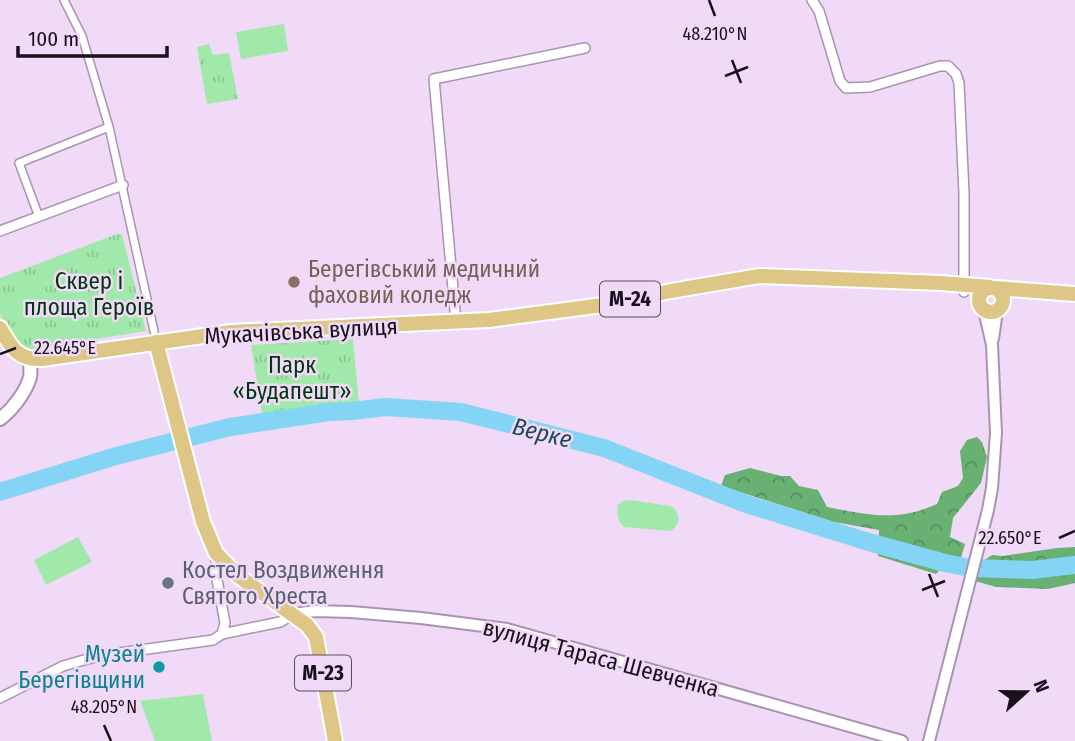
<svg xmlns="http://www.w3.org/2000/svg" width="1075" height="741" font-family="'Fira Sans Condensed',sans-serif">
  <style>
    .forest { fill: url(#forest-crowns) }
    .park { fill: url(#park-tufts) }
    .pitch { fill: #a1e9aa }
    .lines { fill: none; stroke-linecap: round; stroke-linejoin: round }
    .river { stroke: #83d4f5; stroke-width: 18 }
    .pedestrian-casing { stroke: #a994b0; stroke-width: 10 }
    .minor-casing { stroke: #a994b0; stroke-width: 12 }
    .tertiary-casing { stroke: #a994b0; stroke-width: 14 }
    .secondary-casing { stroke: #a994b0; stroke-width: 16 }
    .trunk-casing { stroke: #fff; stroke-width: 18 }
    .pedestrian { stroke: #fff; stroke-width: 7 }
    .minor { stroke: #fff; stroke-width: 9 }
    .tertiary { stroke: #fff; stroke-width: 10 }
    .secondary { stroke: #fff; stroke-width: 12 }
    .trunk { stroke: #dec686; stroke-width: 14 }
    .ticks { fill: none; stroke: #18111b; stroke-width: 2.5 }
    .education-dot { fill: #8d6e63; stroke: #f0daf8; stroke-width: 2.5 }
    .worship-dot { fill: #6b7280; stroke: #f0daf8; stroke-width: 2.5 }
    .culture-dot { fill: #0f9aa8; stroke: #f0daf8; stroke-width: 2.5 }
    .labels { text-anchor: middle; stroke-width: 5; stroke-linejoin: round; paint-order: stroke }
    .shield { fill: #f0daf8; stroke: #594d5d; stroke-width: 2 }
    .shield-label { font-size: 21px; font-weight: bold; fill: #18111b }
    .education-label { font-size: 23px; fill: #785e54; stroke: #f0daf8; text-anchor: start }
    .park-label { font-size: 23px; fill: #00360e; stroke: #f0daf8 }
    .street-label { font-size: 23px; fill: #18111b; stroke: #f0daf8 }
    .worship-label { font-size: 23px; fill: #5b616d; stroke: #f0daf8; text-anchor: start }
    .culture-label { font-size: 23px; fill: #0d838f; stroke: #f0daf8; text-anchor: end }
    .water-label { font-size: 24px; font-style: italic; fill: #1b495b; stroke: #f0daf8 }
    .ticks-label { font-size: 18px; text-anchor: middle; fill: #18111b; stroke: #f0daf8; stroke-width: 5; stroke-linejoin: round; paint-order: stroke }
  </style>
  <defs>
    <pattern id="forest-crowns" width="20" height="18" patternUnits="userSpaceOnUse" patternTransform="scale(1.75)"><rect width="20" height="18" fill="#69b173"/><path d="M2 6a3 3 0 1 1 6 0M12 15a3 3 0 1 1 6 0" fill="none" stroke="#558f5e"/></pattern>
    <pattern id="park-tufts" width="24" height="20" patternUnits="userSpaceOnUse" patternTransform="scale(1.75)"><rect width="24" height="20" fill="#a1e9aa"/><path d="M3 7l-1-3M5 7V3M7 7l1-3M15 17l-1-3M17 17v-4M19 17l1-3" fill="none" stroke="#8ac792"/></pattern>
  </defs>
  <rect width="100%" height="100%" fill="#f0daf8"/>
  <path class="forest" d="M 977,437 L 982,442 L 987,457 L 981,483 L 953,518 L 950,537 L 965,544 L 961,558 L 948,560 L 936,574 L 878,556 L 879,530 L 834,522 L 721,486 L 725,475 L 750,468 L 781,476 L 790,476 L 799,486 L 818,490 L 827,507 C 868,515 897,522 937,504 L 942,492 L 958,486 L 963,478 L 960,451 L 967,440 Z
    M 1075,547 L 1075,583 L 1048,589 L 996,587 L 975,581 L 980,563 L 992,555 L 1003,556 L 1057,548 Z"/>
  <path class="park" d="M 209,44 L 213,55 L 229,53 L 238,99 L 207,104 L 197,47 Z
    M 117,234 L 122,234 L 146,331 L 26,350 L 12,338 L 0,315 L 0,278 Z
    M 353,339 L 359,404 L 263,419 L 251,345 Z"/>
  <path class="pitch" d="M 284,24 L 288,51 L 241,59 L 236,32 Z
    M 629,500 L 671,506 C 681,513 681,525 670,531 L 624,527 C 617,520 617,515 618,505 L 623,501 Z
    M 78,537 L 92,562 L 46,585 L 34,560 Z
    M 203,694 L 212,741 L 155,741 L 140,701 Z"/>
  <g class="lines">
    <path class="river" d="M 0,492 L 116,456 L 230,427 L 329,412 L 352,411 L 386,407 L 461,412 L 604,448 L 746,504 L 872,543 L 945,563 L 970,568 L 1032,570 L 1075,565"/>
    <defs>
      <path id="pedestrian" d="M 64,0 L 82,36 L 109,127 L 154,331
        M 39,217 L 19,163 L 109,127"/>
      <path id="minor" d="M 812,0 L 819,11 L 840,81 L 846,88 L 870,87 L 940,66 L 948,66 L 956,74 L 959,83 L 964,194 L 964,292
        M 0,231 L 123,185
        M 456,322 L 434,79 L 585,48
        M 216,553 L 216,574 L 225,623 L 222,634
        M 0,698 L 63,666 L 84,660 L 104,655 L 213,640 L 222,634 L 280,622 L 294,614"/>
      <path id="tertiary" d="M 993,339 L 997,311
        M 294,614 L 315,611 L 351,612 L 421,618 L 507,629 L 902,741
        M 929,741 L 988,510 L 992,488 L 996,433 L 992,345 L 984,310"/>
      <path id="secondary" d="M 0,419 C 12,410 26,392 30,377 C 31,372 30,365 30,360"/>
      <path id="trunk" d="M979 300a12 12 0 1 1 24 0a12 12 0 1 1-24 0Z
        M 996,288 L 1075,294
        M 0,328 C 11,347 17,360 42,359 L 231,332 L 489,320 L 603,305 L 671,291 L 759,276 L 941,283 L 990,287
        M 156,342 L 203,522 L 216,553 L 237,575 L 307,625 L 316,637 L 335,741"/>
    </defs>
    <use href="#pedestrian" class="pedestrian-casing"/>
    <use href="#minor" class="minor-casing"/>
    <use href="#tertiary" class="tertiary-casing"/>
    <use href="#secondary" class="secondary-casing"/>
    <use href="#trunk" class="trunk-casing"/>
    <use href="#pedestrian" class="pedestrian"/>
    <use href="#minor" class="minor"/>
    <use href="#tertiary" class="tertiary"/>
    <use href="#secondary" class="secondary"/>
    <use href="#trunk" class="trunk"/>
  </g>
  <path class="ticks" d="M 709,0 L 715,16M 732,60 L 741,83M 725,76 L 748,67M 0,354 L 16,348M 1059,538 L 1075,531M 929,574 L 938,597M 922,590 L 945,581M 104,725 L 111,741"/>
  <circle class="education-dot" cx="294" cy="282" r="7"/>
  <circle class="worship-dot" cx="168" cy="583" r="7"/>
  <circle class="culture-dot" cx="159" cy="667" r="7"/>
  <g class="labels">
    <g class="shield">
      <rect x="600" y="281.5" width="60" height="35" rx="5"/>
      <rect x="295" y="655.5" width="56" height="35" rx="5"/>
    </g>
    <g class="shield-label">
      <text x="630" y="306">М-24</text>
      <text x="323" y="680">М-23</text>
    </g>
    <g class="education-label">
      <text x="308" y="277">Берегівський медичний<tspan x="308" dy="26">фаховий коледж</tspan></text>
    </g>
    <g class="park-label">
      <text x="89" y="289">Сквер і<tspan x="89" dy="26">площа Героїв</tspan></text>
      <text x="292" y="373">Парк<tspan x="292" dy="26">«Будапешт»</tspan></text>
    </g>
    <g class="street-label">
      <text transform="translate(301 331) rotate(-3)" y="8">Мукачівська вулиця</text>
      <text transform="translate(601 658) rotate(15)" y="8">вулиця Тараса Шевченка</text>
    </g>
    <g class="worship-label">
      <text x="182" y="578">Костел Воздвиження<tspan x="182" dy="26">Святого Хреста</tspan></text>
    </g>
    <g class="culture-label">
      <text x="145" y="662">Музей<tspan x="145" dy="26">Берегівщини</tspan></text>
    </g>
    <g class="water-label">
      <text transform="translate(542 433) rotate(14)" y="8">Верке</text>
    </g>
  </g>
  <g class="ticks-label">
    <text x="715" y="40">48.210°N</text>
    <text x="65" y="354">22.645°E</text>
    <text x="1010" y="544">22.650°E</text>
    <text x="104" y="713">48.205°N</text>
  </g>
  <g transform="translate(1026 692) rotate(69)" stroke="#f0daf8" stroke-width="5" paint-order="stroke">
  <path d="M0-5L12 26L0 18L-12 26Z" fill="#18111b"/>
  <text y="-10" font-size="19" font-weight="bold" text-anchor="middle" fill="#18111b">N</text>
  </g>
  <path d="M18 46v10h149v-10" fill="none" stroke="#18111b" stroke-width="3.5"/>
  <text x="28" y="46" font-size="21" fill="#18111b" stroke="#f0daf8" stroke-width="5" paint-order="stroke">100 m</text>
</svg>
